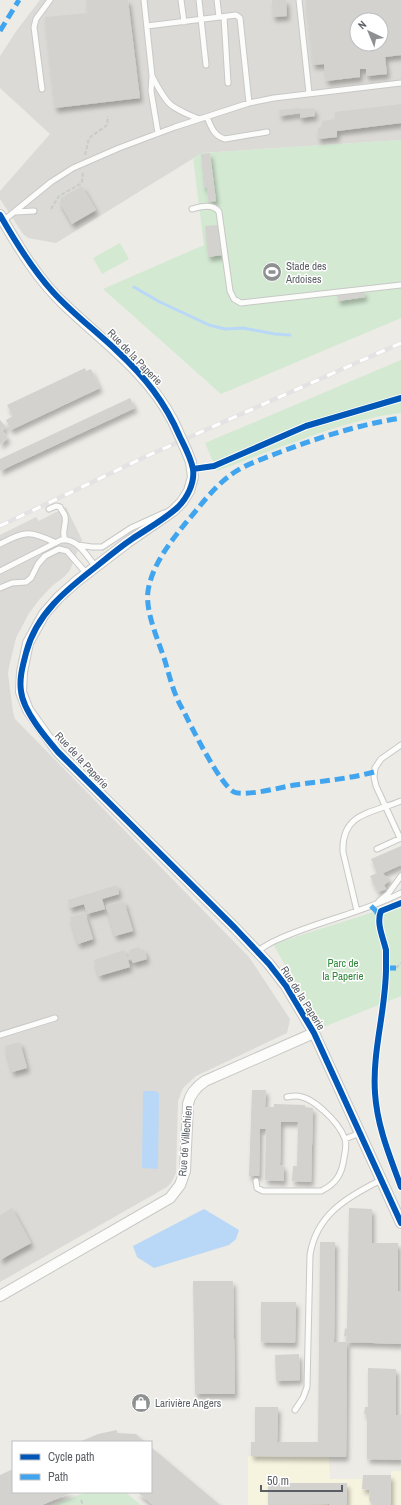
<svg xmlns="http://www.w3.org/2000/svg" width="401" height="1505" font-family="'Archivo Narrow',sans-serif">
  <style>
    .commercial { fill: #f6f3de }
    .industrial { fill: #dbdad6; fill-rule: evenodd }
    .green { fill: #d3e9d2 }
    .water { fill: #b9d8f8 }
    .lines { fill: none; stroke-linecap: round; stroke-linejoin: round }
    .stream { stroke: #b9d8f8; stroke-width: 3 }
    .building { fill: #d3d2cf; fill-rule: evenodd; filter: url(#shadow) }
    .lane-casing { stroke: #c8c8c7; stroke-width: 7 }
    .street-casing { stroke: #c8c8c7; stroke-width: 12 }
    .path { stroke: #c8ccca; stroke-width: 2; stroke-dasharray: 4 2; stroke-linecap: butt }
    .lane { stroke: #fcfcfb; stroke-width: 5 }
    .street { stroke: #fcfcfb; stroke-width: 10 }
    .rail-casing { stroke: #e3e3e3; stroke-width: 4.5 }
    .rail { stroke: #fff; stroke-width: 3; stroke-dasharray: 9; stroke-linecap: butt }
    .street-bridge-casing { stroke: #c8c8c7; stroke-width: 12; stroke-linecap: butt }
    .street-bridge { stroke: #fcfcfb; stroke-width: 10 }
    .quiet { stroke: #40a5ee; stroke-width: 5; stroke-dasharray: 10 5; stroke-linecap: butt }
    .cycleway-casing { stroke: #fff; stroke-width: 8 }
    .cycleway { stroke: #0057b8; stroke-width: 6 }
    .labels { text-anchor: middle; stroke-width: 3; stroke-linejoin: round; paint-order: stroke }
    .poi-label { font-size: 11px; fill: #5b5f65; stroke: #fff; text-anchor: start }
    .street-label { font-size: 11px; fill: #5b5f65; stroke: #fff }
    .park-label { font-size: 11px; fill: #30873b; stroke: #fff }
  </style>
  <defs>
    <filter id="shadow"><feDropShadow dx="2.5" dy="4.5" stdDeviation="2" flood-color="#0004"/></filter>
  </defs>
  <rect width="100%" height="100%" fill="#ecebe6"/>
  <path class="commercial" d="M 248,1456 L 329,1457 L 330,1479 L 362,1479 L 363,1475 L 391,1475 L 391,1471 L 401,1471 L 401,1505 L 248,1505 Z"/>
  <path class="industrial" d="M 40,0 L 401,0 L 401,140 L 202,153 L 56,243 L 28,238 L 23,234 L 0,199 L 0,191 L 50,134 L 0,88 L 0,56 L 17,30 ZM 357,20 L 381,20 L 381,44 L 357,44 Z
    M 66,507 L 82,540 L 70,570 L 65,576 L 52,586 L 38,601 L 28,615 L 16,638 L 9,667 L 8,674 L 13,712 L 15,719 L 249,957 L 290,1019 L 287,1033 L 196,1076 L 183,1088 L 178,1101 L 176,1173 L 171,1183 L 167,1187 L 0,1282 L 0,535 L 36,517 L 39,521 Z"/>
  <path class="green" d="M 401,140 L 401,318 L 221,394 L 103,289 L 204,245 L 193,158 L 202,153 Z
    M 120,243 L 129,259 L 102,274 L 93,258 Z
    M 401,360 L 401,413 C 380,415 359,421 338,427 C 297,440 257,456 217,471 L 205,443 Z
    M 401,901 L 401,996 L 321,1028 L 273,944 L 380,910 Z
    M 86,1492 L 125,1492 L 141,1505 L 54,1505 Z"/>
  <path class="water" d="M 143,1091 L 156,1091 L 159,1094 L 158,1169 L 142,1168 Z
    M 204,1209 L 239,1230 L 236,1239 L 229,1245 L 154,1268 L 137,1257 L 133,1246 Z"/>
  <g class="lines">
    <path class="stream" d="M 134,287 L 158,301 L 209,325 L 225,329 L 243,328 L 275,334 L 290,335"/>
  </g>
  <path class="building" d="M 86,0 L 128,0 L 140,98 L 55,108 L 45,17 L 88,13 Z
    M 272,0 L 286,0 L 287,16 L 273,17 Z
    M 306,0 L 401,0 L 401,55 L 385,57 L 387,74 L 366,76 L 366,69 L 360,69 L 360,77 L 326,81 L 324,64 L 313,65 ZM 357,20 L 381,20 L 381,44 L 357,44 Z
    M 401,104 L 401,123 L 337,131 L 337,137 L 318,139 L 318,128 L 322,127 L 322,121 L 335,119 L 335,112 Z
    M 300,108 L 300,109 L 314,108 L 315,116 L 300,118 L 300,113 L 280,116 L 279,110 Z
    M 210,153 L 216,201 L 208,202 L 207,188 L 204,188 L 201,154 Z
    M 82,186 L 96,210 L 72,224 L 60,203 L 61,198 Z
    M 218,225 L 222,255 L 208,257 L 205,226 Z
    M 364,291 L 365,297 L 338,301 L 337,294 Z
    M 85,368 L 86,371 L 91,369 L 100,388 L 11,430 L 6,420 L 13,416 L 7,405 Z
    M 130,398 L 135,408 L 0,471 L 0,459 Z
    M 0,420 L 6,427 L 2,431 L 8,438 L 0,445 Z
    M 401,846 L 401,865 L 383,873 L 385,876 L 388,877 L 390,880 L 384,885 L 386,889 L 378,892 L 370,876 L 377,873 L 371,859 Z
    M 117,885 L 119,894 L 102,899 L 105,909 L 87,914 L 84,904 L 70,908 L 68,900 Z
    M 124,901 L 133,931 L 115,936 L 106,906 Z
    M 85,913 L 93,939 L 78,944 L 70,917 Z
    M 139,947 L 140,951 L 144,949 L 147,959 L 133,963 L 131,959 L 128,960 L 130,967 L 99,976 L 94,960 L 124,950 L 127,957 L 130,956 L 129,950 Z
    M 20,1042 L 27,1068 L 12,1072 L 5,1046 Z
    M 252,1090 L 266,1090 L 265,1107 L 274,1107 L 274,1104 L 305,1105 L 305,1107 L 313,1108 L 311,1182 L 292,1181 L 293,1166 L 297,1166 L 298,1122 L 281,1122 L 280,1165 L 284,1166 L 284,1181 L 265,1180 L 266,1129 L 260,1129 L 259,1176 L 249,1176 Z
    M 12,1208 L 31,1243 L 0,1260 L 0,1215 Z
    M 349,1208 L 372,1209 L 372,1243 L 398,1243 L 398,1291 L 401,1291 L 401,1344 L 346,1342 L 347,1336 L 344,1336 L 345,1328 L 347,1329 Z
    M 320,1242 L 335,1242 L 334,1342 L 347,1342 L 346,1457 L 251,1456 L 251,1442 L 255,1442 L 255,1407 L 278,1407 L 277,1442 L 318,1442 Z
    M 193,1281 L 233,1281 L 235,1394 L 195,1394 Z
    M 261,1302 L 296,1302 L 295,1343 L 261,1342 Z
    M 299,1354 L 300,1380 L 276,1381 L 275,1355 Z
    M 368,1368 L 396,1369 L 396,1415 L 401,1415 L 401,1460 L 367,1459 L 367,1414 L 364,1414 L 365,1407 L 368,1407 Z
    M 117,1430 L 117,1433 L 136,1434 L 145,1442 L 79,1442 L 98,1434 Z
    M 151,1447 L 220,1505 L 153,1505 L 137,1492 L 151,1492 Z
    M 13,1469 L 13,1492 L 73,1492 L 42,1505 L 0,1505 L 0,1475 Z
    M 363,1475 L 391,1475 L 391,1505 L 372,1505 L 369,1500 L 370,1490 L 362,1489 Z
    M 268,1483 L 347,1483 L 347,1505 L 329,1505 L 329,1504 L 268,1505 Z"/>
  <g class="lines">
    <defs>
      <path id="lane" d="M 144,0 L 152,76 L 151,91 L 158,133
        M 181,0 L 184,22
        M 199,0 L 206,65
        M 217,0 L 219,17
        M 299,0 L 309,93
        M 224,17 L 228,83
        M 147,26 L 236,15 L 240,18 L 249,103
        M 152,76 C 167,105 169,107 199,119
        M 42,89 L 34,27 L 36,19 L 50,0
        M 207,117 C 211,127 214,136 225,139 L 267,132
        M 192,209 C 200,207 213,203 219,212 L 230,291 L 234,299 L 241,303 L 401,285
        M 15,212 L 34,211
        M 3,221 L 51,182 L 73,168 L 119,148 L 175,127 L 249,103 L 274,98 L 401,83
        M 49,509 L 56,506 L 60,507 C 61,510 64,513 65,516 C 67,525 61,531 65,540
        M 0,544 C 25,531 30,530 56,543
        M 78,545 L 92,547 L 102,547 L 131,528 L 164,513
        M 0,571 L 61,540 C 78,538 86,555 96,567
        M 0,588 L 12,583 L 26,582 L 31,578 L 38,564 L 45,556 L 59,549 L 67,551 L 87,574
        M 400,838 L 376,786 L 374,777 L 375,768 L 381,759 L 401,745
        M 377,849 L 401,838
        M 379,901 L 388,894 L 401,876
        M 357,911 L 343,852 C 341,812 373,813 401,801
        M 257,951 C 264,947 271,942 279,939 C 319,921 362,913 401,893
        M 0,1035 L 55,1018
        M 345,1139 L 360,1133
        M 256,1181 L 257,1188 L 263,1191 L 321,1191 C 336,1184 342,1174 344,1158 C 345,1152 347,1146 345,1139 C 341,1128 332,1118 323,1110 C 317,1105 311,1099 302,1097 C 297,1095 292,1096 287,1097
        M 295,1410 L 303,1398 L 307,1387 L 310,1255 C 316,1215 347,1197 381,1180"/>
      <path id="street" d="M 0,215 C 19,248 38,280 66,306 C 105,343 148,373 173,421
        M 187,452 L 191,462 L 193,477 L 189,491 L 182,502 L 173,511 L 128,542 L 77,581 L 59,597 L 44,614 L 28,643 L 22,672 L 21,692 L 28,710 L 58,752 L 235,928 L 269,964 L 286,986 L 314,1033 L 401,1223
        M 0,1296 L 170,1198 L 180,1185 L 185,1171 L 188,1104 C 190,1094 196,1087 205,1081 L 314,1033"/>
    </defs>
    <use href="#lane" class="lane-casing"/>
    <use href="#street" class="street-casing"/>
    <path class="path" d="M 85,155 L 89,138 L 107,125 L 108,116
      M 51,209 L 59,196 L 82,183 L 83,171
      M 396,968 L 401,963
      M 81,1500 L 83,1505"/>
    <use href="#lane" class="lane"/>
    <use href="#street" class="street"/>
    <defs>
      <path id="rail" d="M 0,526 L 147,456 L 401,343"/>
    </defs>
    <use href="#rail" class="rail-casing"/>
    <use href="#rail" class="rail"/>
    <defs>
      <path id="street-bridge" d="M 173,421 L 187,452"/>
    </defs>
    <use href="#street-bridge" class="street-bridge-casing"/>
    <use href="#street-bridge" class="street-bridge"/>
    <path class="quiet" d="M 0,31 L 19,0
      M 374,772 C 348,779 322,781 295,785 C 282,787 245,797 234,792 C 220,785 191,726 183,710 C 174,695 170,678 165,661 C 159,642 145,612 148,591 C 152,566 168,545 184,525 C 198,509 211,490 228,477 C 241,466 260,460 275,454 C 317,438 357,425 401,418
      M 371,906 L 376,911 L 379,917
      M 386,968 L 396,968"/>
    <defs>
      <path id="cycleway" d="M 0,215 C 16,243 32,269 53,292 C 73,314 96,331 117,351 C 145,377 165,402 180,437 C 185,447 191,458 193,469 C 195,483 187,498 178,507 C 165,519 147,529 132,539 C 120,547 108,557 97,566 C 66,590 36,614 26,653 C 23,665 19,678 21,691 C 23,711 46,738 58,752 L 235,928 L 269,964 L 286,986 L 314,1033 L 401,1223
        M 193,469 L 214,466 L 306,426 L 401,398
        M 401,903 L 381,911 C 376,923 383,937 386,950 C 386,956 386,962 386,968 C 386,1010 372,1051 375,1093 C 377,1126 390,1157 401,1187"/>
    </defs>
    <use href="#cycleway" class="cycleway-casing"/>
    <use href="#cycleway" class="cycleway"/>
  </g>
  <defs>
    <symbol id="stadium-disc" viewBox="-11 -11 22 22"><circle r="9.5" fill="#8e9092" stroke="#fff"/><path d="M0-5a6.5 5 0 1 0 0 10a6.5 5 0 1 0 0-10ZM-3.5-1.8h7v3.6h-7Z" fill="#fff"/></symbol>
    <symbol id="shop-disc" viewBox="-11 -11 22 22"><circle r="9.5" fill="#8e9092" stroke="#fff"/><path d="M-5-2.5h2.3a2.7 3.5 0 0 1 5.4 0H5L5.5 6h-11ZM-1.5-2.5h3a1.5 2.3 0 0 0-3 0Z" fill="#fff"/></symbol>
  </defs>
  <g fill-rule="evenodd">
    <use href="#stadium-disc" x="261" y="261" width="22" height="22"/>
    <use href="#shop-disc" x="130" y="1392" width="22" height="22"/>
  </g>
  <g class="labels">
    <g class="poi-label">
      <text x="286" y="270">Stade des<tspan x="286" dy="13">Ardoises</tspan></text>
      <text x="155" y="1407">Larivière Angers</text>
    </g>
    <g class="street-label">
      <text transform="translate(135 357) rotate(46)" y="4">Rue de la Paperie</text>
      <text transform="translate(82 760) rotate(47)" y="4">Rue de la Paperie</text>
      <text transform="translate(303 998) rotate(58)" y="4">Rue de la Paperie</text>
      <text transform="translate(185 1141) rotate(-85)" y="4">Rue de Villechien</text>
    </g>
    <g class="park-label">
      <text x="343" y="967">Parc de<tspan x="343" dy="13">la Paperie</tspan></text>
    </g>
  </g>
  <rect x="12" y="1441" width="140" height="52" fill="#ffffff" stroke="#bdbfc1"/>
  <rect x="20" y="1454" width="20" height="6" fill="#0057b8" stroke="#bdbfc1"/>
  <text x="48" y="1461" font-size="12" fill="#5b5f65">Cycle path</text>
  <rect x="20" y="1474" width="20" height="6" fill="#40a5ee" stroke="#bdbfc1"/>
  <text x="48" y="1481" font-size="12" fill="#5b5f65">Path</text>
  <g transform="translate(369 32) rotate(316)"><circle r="19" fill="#ffffff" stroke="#bdbfc1"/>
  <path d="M0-3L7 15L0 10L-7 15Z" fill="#8e9092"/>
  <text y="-6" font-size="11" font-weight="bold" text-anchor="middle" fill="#5b5f65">N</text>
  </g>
  <path d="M261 1485v6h81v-6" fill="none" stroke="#5b5f65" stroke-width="2"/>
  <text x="267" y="1485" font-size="12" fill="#5b5f65" stroke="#ffffff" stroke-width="3" paint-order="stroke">50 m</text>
</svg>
